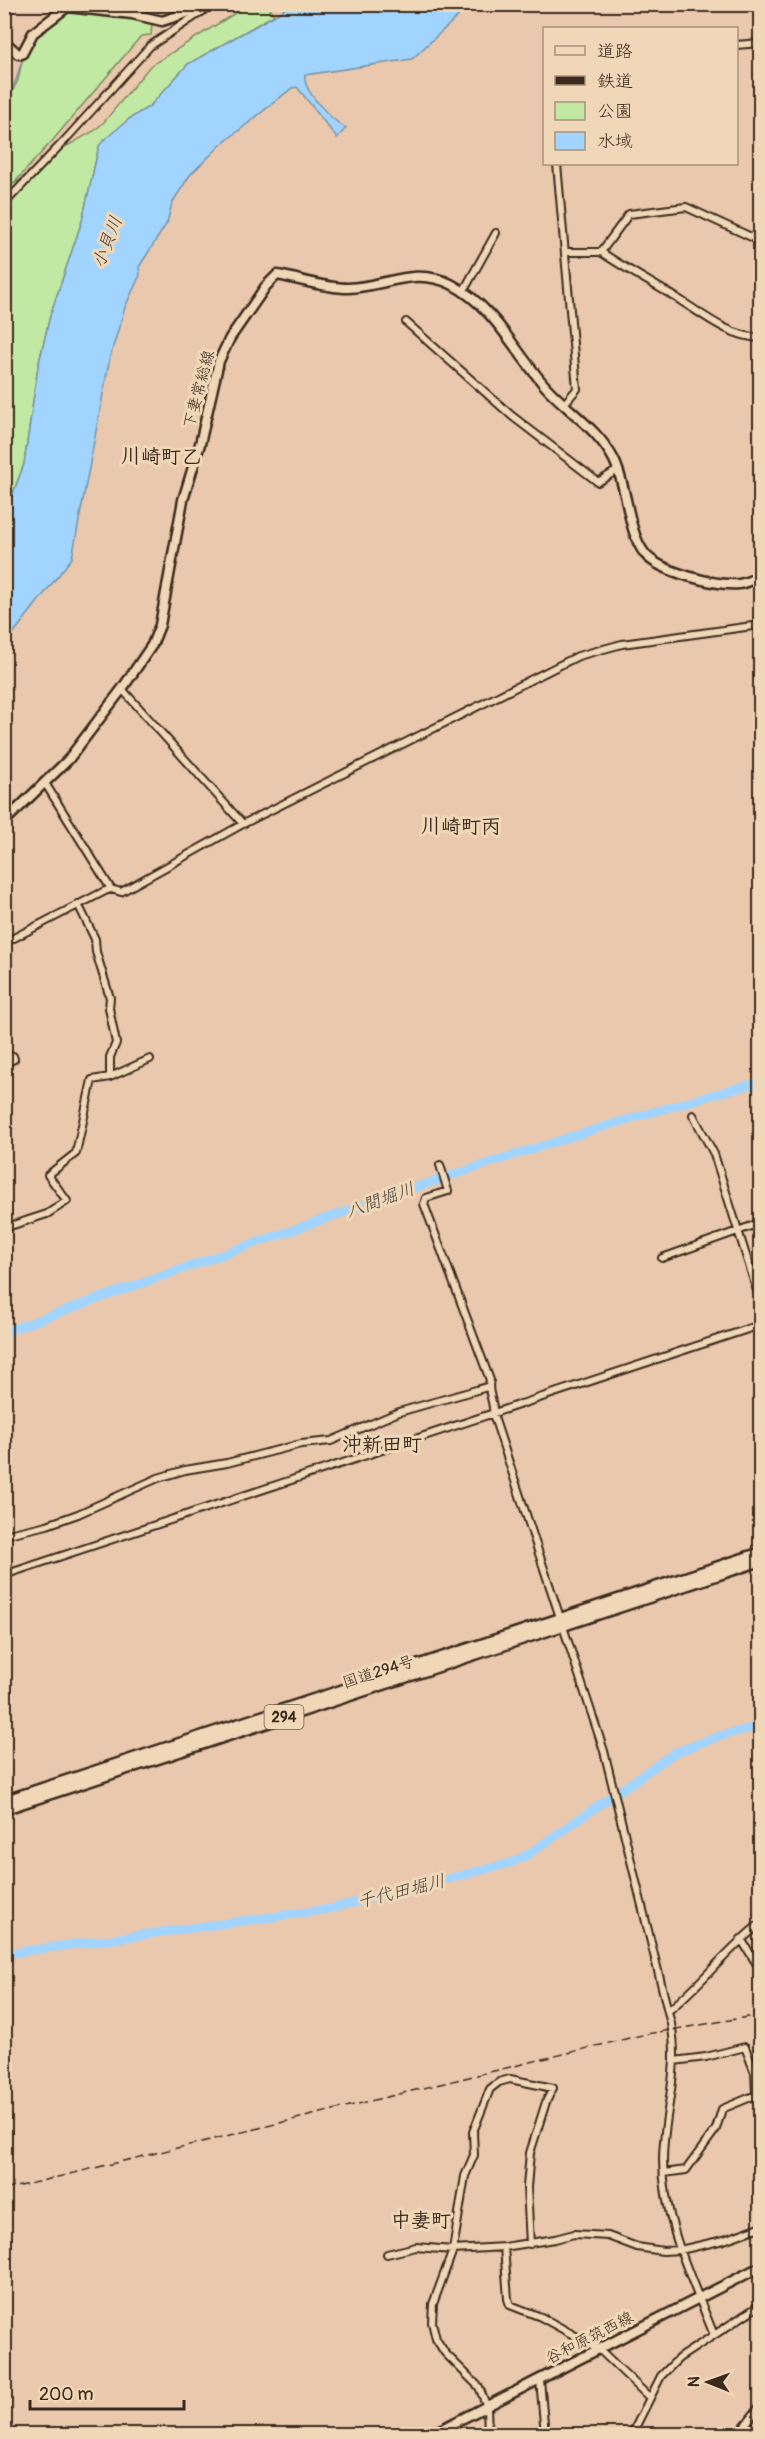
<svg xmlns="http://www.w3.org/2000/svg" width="765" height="2439" font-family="Pangolin,'Klee One',sans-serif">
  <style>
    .green { fill: #c2e9a4; stroke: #7e8a61; stroke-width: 1.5 }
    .water { fill: #a1d5ff; stroke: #7891a5; stroke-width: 1.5 }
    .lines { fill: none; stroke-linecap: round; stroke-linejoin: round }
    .stream { stroke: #7891a5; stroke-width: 1.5 }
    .river { stroke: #a1d5ff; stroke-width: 9 }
    .minor-casing { stroke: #3b2a1e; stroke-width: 10 }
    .secondary-casing { stroke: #3b2a1e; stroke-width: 13 }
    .trunk-casing { stroke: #3b2a1e; stroke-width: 14 }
    .minor { stroke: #f0d7b7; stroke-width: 6 }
    .secondary { stroke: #f0d7b7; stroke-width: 8 }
    .trunk { stroke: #f0d7b7; stroke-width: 9 }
    .rail { stroke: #3b2a1e; stroke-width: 1.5; stroke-dasharray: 9 4.5; stroke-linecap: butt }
    .labels { text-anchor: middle; stroke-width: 6; stroke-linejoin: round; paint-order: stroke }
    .shield { fill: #f0d7b7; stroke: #715e4c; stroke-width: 1.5 }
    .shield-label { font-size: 15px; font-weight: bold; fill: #3b2a1e }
    .street-label { font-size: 16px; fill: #3b2a1e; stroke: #f0d7b7 }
    .water-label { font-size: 18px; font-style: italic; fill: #4a4440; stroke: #f0d7b7 }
    .quarter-label { font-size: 20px; font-weight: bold; fill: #3b2a1e; stroke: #f0d7b7 }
  </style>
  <rect width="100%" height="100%" fill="#eac8ad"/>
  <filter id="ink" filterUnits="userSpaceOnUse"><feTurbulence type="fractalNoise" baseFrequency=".0167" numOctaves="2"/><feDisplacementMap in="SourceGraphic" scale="12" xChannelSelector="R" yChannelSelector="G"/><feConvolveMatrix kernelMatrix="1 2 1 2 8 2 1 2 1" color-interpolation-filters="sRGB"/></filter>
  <g filter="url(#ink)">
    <path class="green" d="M 248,5 L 270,5 L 268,6 L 274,15 L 188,64 L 150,106 L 129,119 L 99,146 L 82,221 L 50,316 L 38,367 L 24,464 L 5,515 L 5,207 L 58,151 L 94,131 L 104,122 L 150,66 Z
      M 64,10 L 113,14 L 152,23 L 151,35 L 141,36 L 53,140 L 13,184 L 28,175 L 5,199 L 5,106 L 18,80 L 22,61 L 34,33 Z"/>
    <path class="water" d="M 294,5 L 470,5 L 412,59 L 305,75 C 302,91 333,121 346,128 L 337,138 L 297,87 L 292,88 L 222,144 L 190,175 L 172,203 L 167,223 L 139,267 L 140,275 L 125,307 L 110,357 L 72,558 L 5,644 L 5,515 L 24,464 L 38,367 L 50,316 L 82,221 L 99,146 L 104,140 L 129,119 L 150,106 L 188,64 L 284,10 L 281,5 L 286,8 Z"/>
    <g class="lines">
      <path class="stream" d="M 93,4 L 110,7
        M 153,15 L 175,4
        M 4,104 L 16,80 L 22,60"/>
      <path class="river" d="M 4,1332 C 255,1244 504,1150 760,1082
        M 4,1954 L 329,1909 L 510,1863 L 527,1855 L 674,1753 L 719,1736 L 760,1726"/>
      <defs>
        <path id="minor" d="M 736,45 L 760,43
          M 557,164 L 577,389 L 564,404
          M 4,204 L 66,139 L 150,46 L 203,11
          M 566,252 L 601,252 L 629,214 L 686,207 L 760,241
          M 601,252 C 623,267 643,278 665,291 C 696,308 724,336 760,338
          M 463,292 L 496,233
          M 406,322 L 512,416 L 598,482 L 618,470
          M 122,689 L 243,824
          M 45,783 L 111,889
          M 4,943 L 105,891 L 111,889 L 121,892 L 243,824 L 578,656 L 622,644 L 760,625
          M 4,1064 L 14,1059 L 13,1056
          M 110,1077 L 150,1059
          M 693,1115 L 714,1154 L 760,1300
          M 440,1165 L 448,1191 L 426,1198 L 424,1204 L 490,1380 C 486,1392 495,1402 493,1414 L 604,1751 L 671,2024 C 681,2070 663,2114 663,2160 C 663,2222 692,2279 714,2335
          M 4,1228 L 47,1214 L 67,1201 L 48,1175 L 76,1153 L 92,1080 L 110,1077 L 110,1057 L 116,1043 L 109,1008 L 110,998 L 96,952 L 95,939 L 78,904
          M 662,1258 L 760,1223
          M 4,1535 L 47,1525 L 78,1514 L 158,1478 L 185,1470 L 227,1463 L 301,1444 L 331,1441 L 399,1412 L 487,1387
          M 4,1575 L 760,1325
          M 741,1939 L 760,1969
          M 668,2011 C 701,1985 726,1950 760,1924
          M 664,2173 L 686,2170 L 716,2129 L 722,2109 L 756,2095 L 755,2073 L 745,2047 L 706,2057 L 674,2061
          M 504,2247 L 508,2299 L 510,2305 L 541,2317 L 599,2349 L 649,2397
          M 387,2254 L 416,2247 L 453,2250 L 504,2247 L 555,2239 L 574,2234 L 608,2236 L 637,2247 L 663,2251 L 680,2250 L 724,2240 L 760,2227
          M 540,2380 L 545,2434
          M 488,2434 L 487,2407 L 479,2387 L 445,2353 L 436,2339 L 432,2322 L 433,2304 L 453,2250 L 465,2176 L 474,2155 L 473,2132 L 490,2089 L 499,2082 L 510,2079 L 553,2088 L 546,2102 L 530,2153 L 527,2187 L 530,2244
          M 632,2434 L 661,2376 L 679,2358 L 760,2305
          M 738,2434 L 760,2406"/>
        <path id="secondary" d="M 4,41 L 18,54 L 22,54 L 33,33 L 67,7 L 132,14 L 162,21 L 215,4
          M 4,822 L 68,760 L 122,689 L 152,645 L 160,625 L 183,500 L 200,444 L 219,361 L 230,338 L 266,286 L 277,275 C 300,279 324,288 348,288 C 385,287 414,266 451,284 C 494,306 515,352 546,387 C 568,411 599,430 614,460 C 628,488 627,531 645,554 C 660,572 717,586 739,584 C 746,583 754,579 760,576
          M 432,2434 L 760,2267"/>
        <path id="trunk" d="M 4,1801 L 760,1553
          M 4,1809 L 760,1561"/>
      </defs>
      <use href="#minor" class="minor-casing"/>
      <use href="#secondary" class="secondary-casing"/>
      <use href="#trunk" class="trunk-casing"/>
      <use href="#minor" class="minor"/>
      <use href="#secondary" class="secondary"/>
      <use href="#trunk" class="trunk"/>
      <path class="rail" d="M 4,2190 L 646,2034 L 760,2015"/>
    </g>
  </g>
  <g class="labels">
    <rect class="shield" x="264.5" y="1705" width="39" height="24" rx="4.5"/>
    <g class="shield-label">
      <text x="284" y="1722">294</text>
    </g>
    <g class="street-label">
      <text transform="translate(198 389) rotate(-75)" y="6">下妻常総線</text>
      <text transform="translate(378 1671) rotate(-18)" y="6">国道294号</text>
      <text transform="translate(589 2337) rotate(-27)" y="6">谷和原筑西線</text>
    </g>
    <g class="water-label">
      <text transform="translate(107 242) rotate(-69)" y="6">小貝川</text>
      <text transform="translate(380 1200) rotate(-20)" y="6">八間堀川</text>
      <text transform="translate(401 1891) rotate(-14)" y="6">千代田堀川</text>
    </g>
    <g class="quarter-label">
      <text x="161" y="463">川崎町乙</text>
      <text x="461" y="833">川崎町丙</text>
      <text x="382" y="1451">沖新田町</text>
      <text x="421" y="2227">中妻町</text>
    </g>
  </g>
  <rect width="765" height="2439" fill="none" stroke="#f0d7b7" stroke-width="24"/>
  <rect x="12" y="12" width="741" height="2415" fill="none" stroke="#3b2a1e" stroke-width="2" filter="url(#ink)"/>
  <rect x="543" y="27" width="195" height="138" fill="#f0d7b7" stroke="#a8927a" stroke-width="1.5"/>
  <rect x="555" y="46" width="30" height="9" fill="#f0d7b7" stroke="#a8927a" stroke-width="1.5"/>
  <text x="597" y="57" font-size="18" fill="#3b2a1e">道路</text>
  <rect x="555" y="76" width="30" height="9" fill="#3b2a1e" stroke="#a8927a" stroke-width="1.5"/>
  <text x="597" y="87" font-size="18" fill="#3b2a1e">鉄道</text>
  <rect x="555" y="102" width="30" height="18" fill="#c2e9a4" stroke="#a8927a" stroke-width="1.5"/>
  <text x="597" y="117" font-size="18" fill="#3b2a1e">公園</text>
  <rect x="555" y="132" width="30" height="18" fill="#a1d5ff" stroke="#a8927a" stroke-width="1.5"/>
  <text x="597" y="147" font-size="18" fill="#3b2a1e">水域</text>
  <g transform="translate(708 2382) rotate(271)" stroke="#f0d7b7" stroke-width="4.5" paint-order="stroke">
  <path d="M0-4.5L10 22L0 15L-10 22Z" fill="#3b2a1e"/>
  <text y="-9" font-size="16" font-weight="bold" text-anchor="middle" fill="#3b2a1e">N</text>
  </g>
  <path d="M30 2400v9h154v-9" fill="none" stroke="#3b2a1e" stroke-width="3"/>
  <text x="39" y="2400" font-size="18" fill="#3b2a1e" stroke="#f0d7b7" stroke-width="4.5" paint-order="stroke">200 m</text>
</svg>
